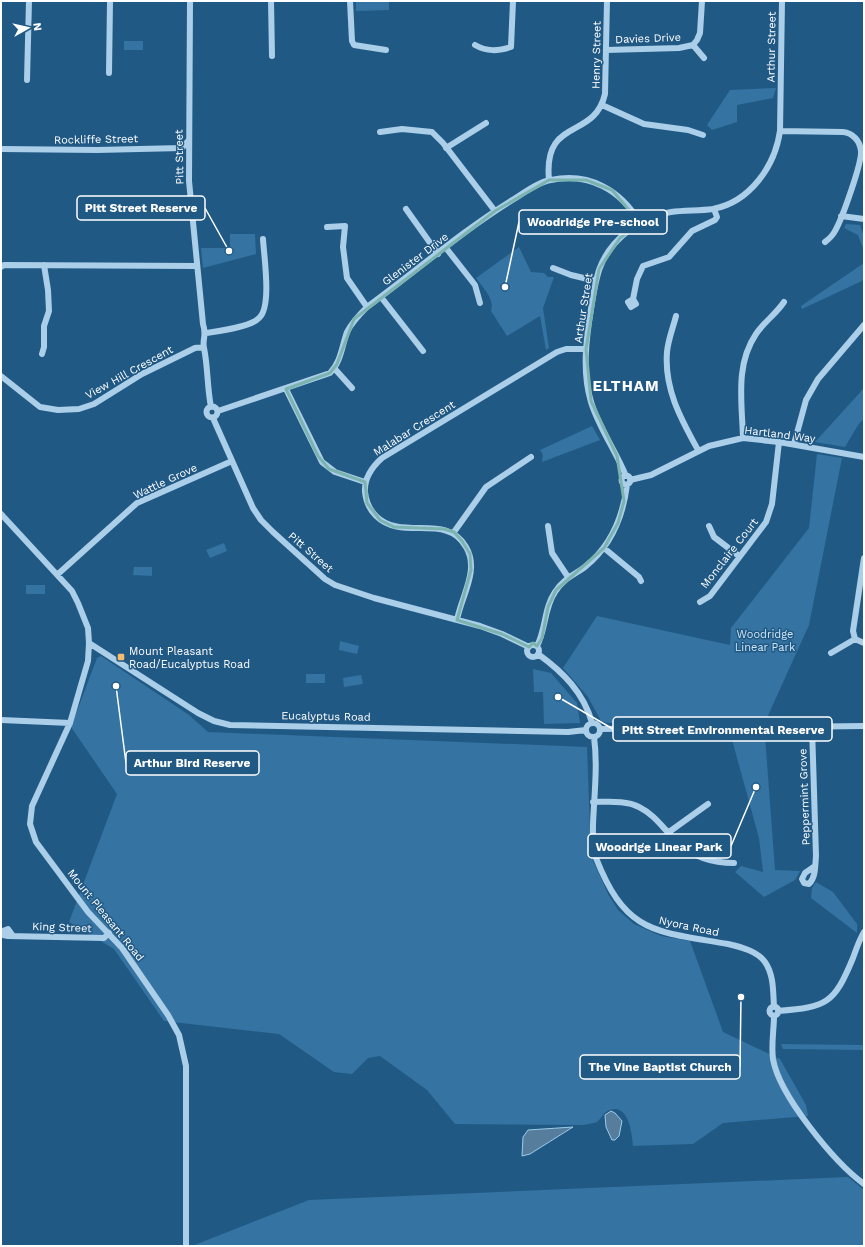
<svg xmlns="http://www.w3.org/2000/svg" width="865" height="1247" font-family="'Work Sans',sans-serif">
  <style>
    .green { fill: #3573a2 }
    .water { fill: #567d9c; stroke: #9ecbea }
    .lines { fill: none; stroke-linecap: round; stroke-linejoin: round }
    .minor { stroke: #abcee9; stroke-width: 6 }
    .marked { fill: none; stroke: #7bb4af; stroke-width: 3; stroke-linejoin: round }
    .poi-dot { fill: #f5bd6c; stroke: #215985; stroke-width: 1.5 }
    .labels { text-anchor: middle; stroke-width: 3; stroke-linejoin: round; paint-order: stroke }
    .street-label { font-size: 11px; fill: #fff; stroke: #215985 }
    .park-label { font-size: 11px; fill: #cfe6f7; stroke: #215985 }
    .poi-label { font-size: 11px; fill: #fff; stroke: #215985; text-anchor: start }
    .district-label { font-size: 15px; font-weight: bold; letter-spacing: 1px; fill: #fff; stroke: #215985 }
    .leader { fill: none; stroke: #fff; stroke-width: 1.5 }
    .callout-dot { fill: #fff; stroke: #215985; stroke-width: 1.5 }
    .callout { fill: #215985; stroke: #fff; stroke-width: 1.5 }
    .callout-label { font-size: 12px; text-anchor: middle; font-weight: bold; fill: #fff }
  </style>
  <rect width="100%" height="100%" fill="#215985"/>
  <path class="green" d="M 356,1 L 389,1 L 389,10 L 356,11 Z
    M 124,41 L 143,41 L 143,50 L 124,50 Z
    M 776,88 L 773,98 L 737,105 L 737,122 L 712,130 L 707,125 L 730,90 Z
    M 846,224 L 860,225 L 864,237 L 864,251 L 858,235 L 844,228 Z
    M 230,234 L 255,234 L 256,254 L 203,268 L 201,248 L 230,248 Z
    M 519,247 L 531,272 L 544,273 L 548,277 L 554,277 L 543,308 L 549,348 L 546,350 L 540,316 L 507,336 L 491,311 C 495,299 483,288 476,278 Z
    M 864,263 L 864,280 L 802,309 L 801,306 Z
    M 864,388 L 864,418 L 858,425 L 845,447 L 815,442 Z
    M 592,426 L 600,440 L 542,462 L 543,455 L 540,450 Z
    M 817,454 L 842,458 L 809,625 L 766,720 L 607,723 L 601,721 L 588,697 L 563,668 L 597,616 L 730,645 L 731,628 L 809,528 Z
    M 224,543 L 227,551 L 210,558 L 206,550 Z
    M 134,567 L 152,567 L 152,576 L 133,575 Z
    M 26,585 L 45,585 L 45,594 L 26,594 Z
    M 340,641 L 359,646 L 357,654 L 339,650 Z
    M 101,656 L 189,715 L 208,732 L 587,747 L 591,856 L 608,894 L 618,910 L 634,924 L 661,936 L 690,941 L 723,1032 L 780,1059 L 806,1105 L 808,1116 L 723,1123 L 693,1144 L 633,1146 C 632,1133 628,1099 606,1112 C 603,1114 601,1119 598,1121 C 594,1124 587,1124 583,1125 L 455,1124 L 427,1090 L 380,1056 L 368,1058 L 352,1074 L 334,1072 L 279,1034 L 164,1021 L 114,949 L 69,922 L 117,794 L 71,727 L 97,658 Z
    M 533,669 L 551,673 L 577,703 L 580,723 L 544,724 L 543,692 L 534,692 Z
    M 306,674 L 325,674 L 325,683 L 306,683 Z
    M 361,675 L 363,684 L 344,687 L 343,678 Z
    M 731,736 L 765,736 L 775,870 L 800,871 L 795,880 L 764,897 L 735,872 L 741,866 L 763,872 L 759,838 Z
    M 816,882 L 833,892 L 857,924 L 857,933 L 811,898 L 812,888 Z
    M 864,1029 L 864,1102 L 863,1050 L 783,1049 L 781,1044 L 863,1045 Z
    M 848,1177 L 864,1190 L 864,1246 L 192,1246 L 309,1200 Z"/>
  <path class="water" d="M 611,1111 L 615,1113 L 622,1121 L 619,1136 L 615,1140 L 612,1140 L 606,1127 L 605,1115 Z
    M 573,1127 L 530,1154 L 522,1156 L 523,1137 L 528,1130 Z"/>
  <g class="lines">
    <path class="minor" d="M 190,1 L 189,181 L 203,324 C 207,336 202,339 204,348 C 208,367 207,387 211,407
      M 271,1 L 272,56
      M 350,1 L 352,41 L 354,45 L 386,50
      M 475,45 C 487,52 498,51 511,47 L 513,1
      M 693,45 L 704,58
      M 606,50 L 679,48 L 693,45 L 697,40 L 700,33 L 702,1
      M 109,73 L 110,1
      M 27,80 L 29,1
      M 602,105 L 644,124 L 688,130 L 703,135
      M 780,131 L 843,132 C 853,133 860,141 861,151 C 862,163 842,219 835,231 C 833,235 829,239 825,242
      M 380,132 L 402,129 L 432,132 L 443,143 L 495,211
      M 446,148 L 486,123
      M 1,149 L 97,150 L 182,148 L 189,140
      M 549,180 C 543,116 594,141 605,94 L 607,1
      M 406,209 L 438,254
      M 841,216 L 864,219
      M 327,227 L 345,226 L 343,247 L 347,278 L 367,307
      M 446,248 L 475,285 L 480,303
      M 1,267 L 4,265 L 197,266
      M 553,268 L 571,275 L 596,281
      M 381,297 L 423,351
      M 633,299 L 628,302 L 631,307 L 636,304 L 633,299 L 637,279 L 643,266 L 669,257 L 692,231 L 715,220 L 717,217 L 714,209
      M 676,316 C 673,328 668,340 667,352 C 664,389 681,419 698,450
      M 206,333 C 218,331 251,327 259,318 C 272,307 264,257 263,239
      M 42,354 L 44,347 L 44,326 L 49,311 L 48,290 L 44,265
      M 334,368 L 352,388
      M 1,376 L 40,407 L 58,410 L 79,409 L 94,404 L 142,374 L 195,348 L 203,347
      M 286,389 L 322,462 L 335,472 L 365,482
      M206.5 412a5.5 5.5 0 1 1 11 0a5.5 5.5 0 1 1-11 0Z
      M 218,411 L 330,373 C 341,362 342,346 347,332 C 352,322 359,315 367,307 C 416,271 462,231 514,199 C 525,192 538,182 551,180 C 589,172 621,190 640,223
      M 213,418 L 253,508 L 261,520 L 273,532 L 325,579 L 335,585 L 374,598 L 480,626 L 502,634 L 529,647
      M 743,438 C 742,402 735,365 756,334 C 764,322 776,314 784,302
      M 794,444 L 806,400 L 818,379 L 864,325
      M621.5 480a4.5 4.5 0 1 1 9 0a4.5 4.5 0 1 1-9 0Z
      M 626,476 C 616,451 599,428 591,402 C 582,372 586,340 591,309 C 593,296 595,283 599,270 C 609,241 640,216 671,212 C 685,210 699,211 713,209 C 750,202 775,166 780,131 L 782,1
      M 630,480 L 651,475 L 709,446 L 743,438 L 779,442 L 864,457
      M 1,514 L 72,591 L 78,603 L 88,628 L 89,643 L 88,661 L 70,723 L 32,806 L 30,824 L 36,842 L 88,912 L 122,948 L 168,1015 L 179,1035 L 186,1066 L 186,1246
      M 548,526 L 552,553 L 568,577
      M 709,526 L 714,537 L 739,556
      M 454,532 L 486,487 L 531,457
      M 604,548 L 639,577 L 641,581
      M 864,558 L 853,631 L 855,639 L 864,643
      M 58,574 L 137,503 L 232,461
      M 700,602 L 710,596 L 766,522 L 772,504 L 779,442
      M 457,620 C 461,597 480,570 466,547 C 447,512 402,542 376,516 C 370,510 366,501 365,492 C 364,478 372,467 382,458 L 557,352 L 566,349 L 586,349
      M 89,643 L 198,713 L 214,721 L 230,725 L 568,732 L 586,730
      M527 651a6 6 0 1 1 12 0a6 6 0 1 1-12 0Z
      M 537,646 C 546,629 544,608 555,592 C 563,579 574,575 585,567 C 611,546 623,517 627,485
      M 831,653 L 855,639
      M 538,654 C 563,672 584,693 592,723
      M 1,720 L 70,723
      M586 730a7 7 0 1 1 14 0a7 7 0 1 1-14 0Z
      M 812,727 L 816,856 C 815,866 816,877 809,884 L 804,883 L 802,879 L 805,873 L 815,866
      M 600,729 L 864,726
      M 594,737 C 598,766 594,796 593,825 C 593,836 592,848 596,858 C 626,934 654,931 728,944 C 741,947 757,951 765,962 C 774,975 773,992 774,1007
      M 593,802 C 608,802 626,800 639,807 C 657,816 665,832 680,844 C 695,858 714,863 734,863
      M 669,832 L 708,804
      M 13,936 L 8,929 L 3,931 L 3,935 L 8,936 L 104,938 L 109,933
      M769.5 1011a4.5 4.5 0 1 1 9 0a4.5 4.5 0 1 1-9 0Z
      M 778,1011 C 827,1007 834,1004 853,958 C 856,950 859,940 864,932
      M 774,1016 C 774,1029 771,1045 773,1059 C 779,1095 834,1162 864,1184"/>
  </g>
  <path class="marked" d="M 549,180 L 586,180 L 612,190 L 640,223 L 620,238 L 599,269 L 586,349 L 591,401 L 617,456 L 624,501 L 618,523 L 604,548 L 556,590 L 548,607 L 542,638 L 537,646 L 533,643 L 529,647 L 502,634 L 457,620 L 471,570 L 470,554 L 462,541 L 454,532 L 444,529 L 394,527 L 380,520 L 367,503 L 365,482 L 329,469 L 318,456 L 286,389 L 330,373 L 337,364 L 354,319 L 495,211 Z"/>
  <rect class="poi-dot" x="117" y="653" width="8" height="8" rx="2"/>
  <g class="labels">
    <g class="street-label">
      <text transform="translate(648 38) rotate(-2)" y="4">Davies Drive</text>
      <text transform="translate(771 47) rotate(-89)" y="4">Arthur Street</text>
      <text transform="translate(596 55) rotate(-89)" y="4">Henry Street</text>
      <text transform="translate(96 139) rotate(-1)" y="4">Rockliffe Street</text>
      <text transform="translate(179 157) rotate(-91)" y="4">Pitt Street</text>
      <text transform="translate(415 259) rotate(-37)" y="4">Glenister Drive</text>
      <text transform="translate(583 308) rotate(-81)" y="4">Arthur Street</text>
      <text transform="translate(129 372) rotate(-29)" y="4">View Hill Crescent</text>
      <text transform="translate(414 428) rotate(-32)" y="4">Malabar Crescent</text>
      <text transform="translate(780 434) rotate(7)" y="4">Hartland Way</text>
      <text transform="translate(165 481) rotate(-25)" y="4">Wattle Grove</text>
      <text transform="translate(311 552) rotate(41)" y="4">Pitt Street</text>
      <text transform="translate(729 553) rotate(-52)" y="4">Monclaire Court</text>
      <text transform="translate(326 716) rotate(1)" y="4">Eucalyptus Road</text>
      <text transform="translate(804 797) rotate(-92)" y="4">Peppermint Grove</text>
      <text transform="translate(106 915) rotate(51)" y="4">Mount Pleasant Road</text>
      <text transform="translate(689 926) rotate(12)" y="4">Nyora Road</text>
      <text transform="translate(62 927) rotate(2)" y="4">King Street</text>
    </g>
    <g class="park-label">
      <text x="765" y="638">Woodridge<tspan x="765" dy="13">Linear Park</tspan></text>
    </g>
    <g class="poi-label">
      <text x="129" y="655">Mount Pleasant<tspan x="129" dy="13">Road/Eucalyptus Road</tspan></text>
    </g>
    <g class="district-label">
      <text x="626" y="391">ELTHAM</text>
    </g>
  </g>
  <path class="leader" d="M229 251L205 208M505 287L519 222M558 697L613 729M116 686L126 763M756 787L731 846M741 997L740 1067"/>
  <g class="callout-dot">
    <circle cx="229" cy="251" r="4"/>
    <circle cx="505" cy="287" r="4"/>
    <circle cx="558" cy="697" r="4"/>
    <circle cx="116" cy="686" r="4"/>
    <circle cx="756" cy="787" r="4"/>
    <circle cx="741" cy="997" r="4"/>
  </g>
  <g class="callout">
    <rect x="77" y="196" width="128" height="24" rx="4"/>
    <rect x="519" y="210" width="148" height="24" rx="4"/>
    <rect x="613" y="717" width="219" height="24" rx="4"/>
    <rect x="126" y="751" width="133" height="24" rx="4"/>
    <rect x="588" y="834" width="143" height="24" rx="4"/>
    <rect x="580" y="1055" width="160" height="24" rx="4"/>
  </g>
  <g class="callout-label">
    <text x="141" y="212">Pitt Street Reserve</text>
    <text x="593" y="226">Woodridge Pre-school</text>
    <text x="723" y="734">Pitt Street Environmental Reserve</text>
    <text x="192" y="767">Arthur Bird Reserve</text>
    <text x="659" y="851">Woodrige Linear Park</text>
    <text x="660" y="1071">The Vine Baptist Church</text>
  </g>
  <rect width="865" height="1247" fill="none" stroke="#ffffff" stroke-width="4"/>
  <g transform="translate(28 28) rotate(82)" stroke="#215985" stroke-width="3" paint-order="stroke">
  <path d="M0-3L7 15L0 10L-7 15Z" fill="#ffffff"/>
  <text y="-6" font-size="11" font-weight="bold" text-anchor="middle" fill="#ffffff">N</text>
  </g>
</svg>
